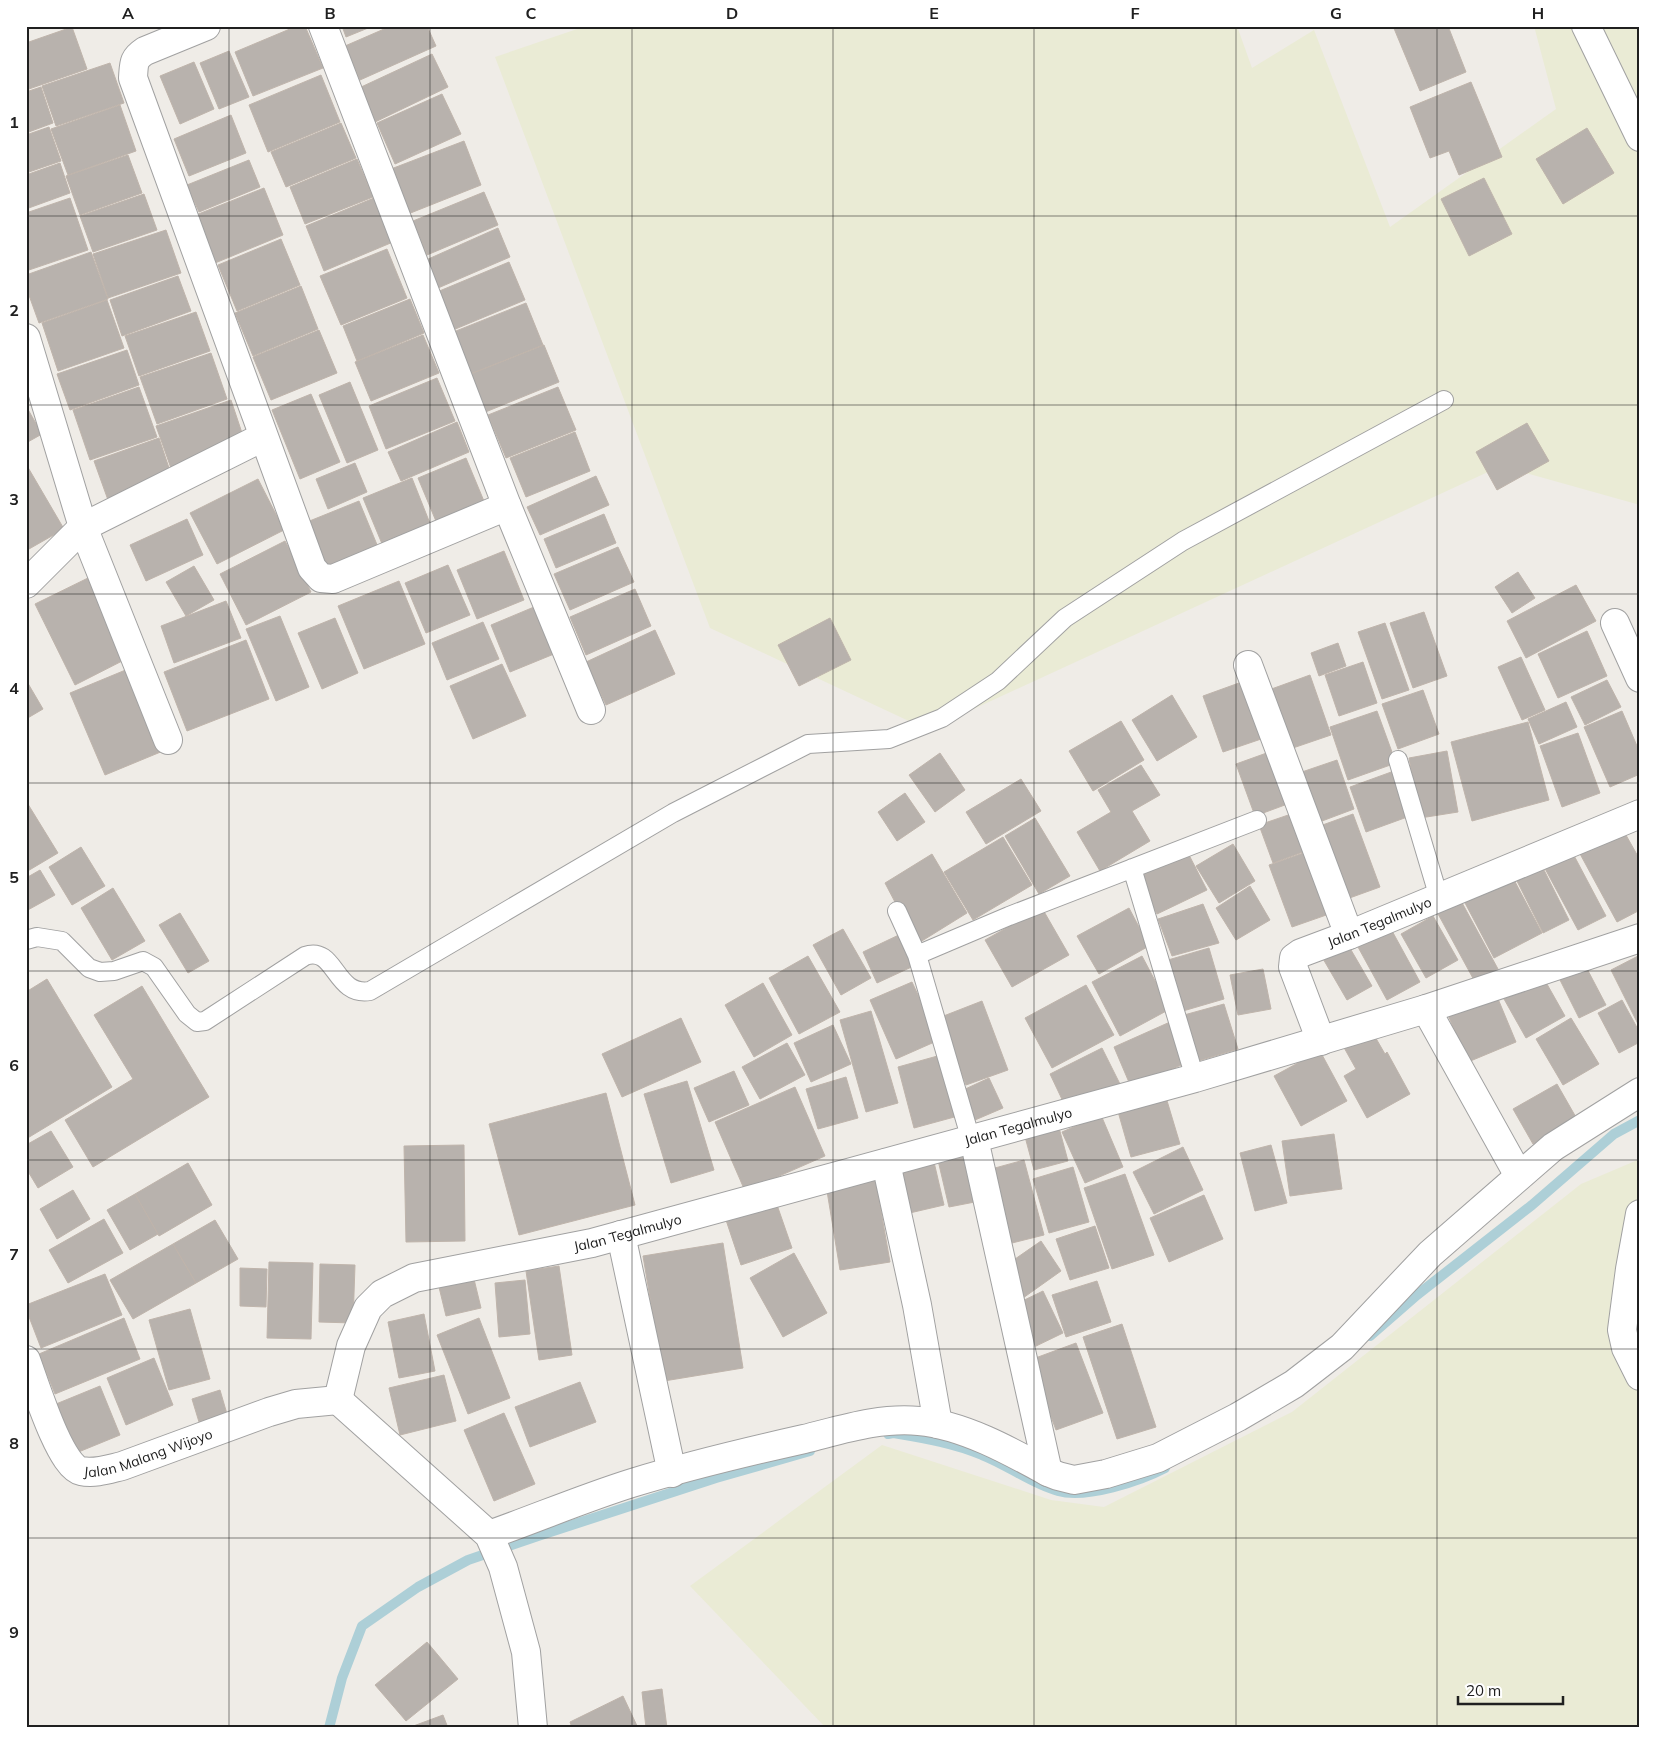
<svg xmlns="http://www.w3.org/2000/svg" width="1666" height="1754" font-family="Mulish,sans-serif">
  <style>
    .farmland { fill: #eaebd5 }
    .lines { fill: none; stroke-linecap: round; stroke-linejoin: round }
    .stream { stroke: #adcfd7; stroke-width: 10 }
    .building { fill: #b8b2ad; stroke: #bfb4ab }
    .lane-casing { stroke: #a1a1a1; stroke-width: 20 }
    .street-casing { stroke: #a1a1a1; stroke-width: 30 }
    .lane { stroke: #fff; stroke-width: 18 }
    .street { stroke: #fff; stroke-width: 28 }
    .grid { fill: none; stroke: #202020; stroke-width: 1; stroke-opacity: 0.55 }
    .labels { text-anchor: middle; stroke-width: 4; stroke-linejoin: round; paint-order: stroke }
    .street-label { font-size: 14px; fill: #202020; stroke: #fff }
    .neatline { fill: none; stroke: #202020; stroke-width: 2 }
    .grid-label { font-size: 16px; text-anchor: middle; font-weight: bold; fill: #202020 }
  </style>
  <rect width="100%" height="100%" fill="#efece7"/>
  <path class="farmland" d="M 586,26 L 1237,26 L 1252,68 L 1314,30 L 1390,227 L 1556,109 L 1534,26 L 1640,26 L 1640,505 L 1501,466 L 928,730 L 710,628 L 495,57 Z
    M 1640,1159 L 1640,1728 L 826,1728 L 690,1586 L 882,1445 L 1051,1500 L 1104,1507 L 1292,1412 L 1581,1184 Z"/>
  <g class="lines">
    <path class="stream" d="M 1370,1336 L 1417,1295 L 1532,1205 L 1614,1134 L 1640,1120
      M 888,1434 L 893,1433 C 923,1438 954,1443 982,1455 C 1008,1465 1032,1484 1058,1491 C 1086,1499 1140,1481 1165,1468
      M 329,1728 L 342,1678 L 362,1626 L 418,1587 L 468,1560 L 538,1536 L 716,1478 L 810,1451"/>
  </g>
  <path class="building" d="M 297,26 L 305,26 L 323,68 L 253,96 L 235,52 Z
    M 342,26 L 373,26 L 346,37 Z
    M 391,26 L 427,26 L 436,46 L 360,80 L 345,46 Z
    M 1393,26 L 1448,26 L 1466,72 L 1420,91 Z
    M 72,27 L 87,69 L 26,90 L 26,43 Z
    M 229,51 L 249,97 L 219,109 L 200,63 Z
    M 432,54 L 448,87 L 375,122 L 359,88 Z
    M 194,62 L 214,109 L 180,124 L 160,76 Z
    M 110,63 L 124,103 L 56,126 L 42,86 Z
    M 321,75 L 340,122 L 268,152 L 249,105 Z
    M 1471,82 L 1502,157 L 1459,175 L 1449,151 L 1430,158 L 1410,107 Z
    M 41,87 L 53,123 L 26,133 L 26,92 Z
    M 442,94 L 461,134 L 395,164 L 377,123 Z
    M 120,105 L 136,151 L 68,175 L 51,129 Z
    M 231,115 L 246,153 L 189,176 L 174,139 Z
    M 341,123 L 356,158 L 286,187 L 271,152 Z
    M 49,127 L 61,161 L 26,173 L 26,135 Z
    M 1587,128 L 1614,173 L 1563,204 L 1536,159 Z
    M 464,141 L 481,185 L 408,214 L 391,169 Z
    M 128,155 L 142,193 L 80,215 L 66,176 Z
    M 357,159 L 373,197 L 305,224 L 290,187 Z
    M 249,160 L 260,187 L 199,212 L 187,185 Z
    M 60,163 L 70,193 L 26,209 L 26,175 Z
    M 1484,178 L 1512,234 L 1469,256 L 1441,199 Z
    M 264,188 L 283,235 L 215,263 L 196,215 Z
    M 484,192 L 498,225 L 427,255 L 413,221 Z
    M 144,194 L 157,230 L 93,252 L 80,216 Z
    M 70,198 L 88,250 L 26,271 L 26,213 Z
    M 374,198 L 393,242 L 324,271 L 306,226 Z
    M 498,228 L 510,257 L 438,288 L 426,260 Z
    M 166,230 L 181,273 L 108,298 L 93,254 Z
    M 281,239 L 300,285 L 237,311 L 218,265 Z
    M 387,249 L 407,298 L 341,325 L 320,276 Z
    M 91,252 L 108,299 L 39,323 L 26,287 L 26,275 Z
    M 509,262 L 525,300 L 453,330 L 437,292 Z
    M 178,276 L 191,311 L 122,336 L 110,300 Z
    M 301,286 L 318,329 L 253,356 L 235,313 Z
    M 410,299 L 424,333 L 357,361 L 343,326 Z
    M 107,300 L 124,348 L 58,371 L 42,323 Z
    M 526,303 L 543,345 L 468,375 L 451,333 Z
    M 196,312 L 210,351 L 139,376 L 125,336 Z
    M 319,330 L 337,373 L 271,400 L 253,357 Z
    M 423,335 L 439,373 L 371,401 L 355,362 Z
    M 544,345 L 559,382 L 483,413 L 468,375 Z
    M 127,350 L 139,385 L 70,410 L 57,374 Z
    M 211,353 L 227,399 L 157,424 L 140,377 Z
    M 437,378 L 455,421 L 386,449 L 369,406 Z
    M 350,382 L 378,450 L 347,463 L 319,395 Z
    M 139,387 L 157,437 L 90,460 L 73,410 Z
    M 558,387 L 576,430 L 506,458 L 488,415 Z
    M 311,394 L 340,462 L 300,479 L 272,410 Z
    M 231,400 L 246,445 L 172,471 L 156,426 Z
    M 26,406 L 42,434 L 26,443 Z
    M 457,422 L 469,452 L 401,481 L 388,452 Z
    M 1527,423 L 1549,461 L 1497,490 L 1476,452 Z
    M 575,432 L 590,471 L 526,497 L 510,458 Z
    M 159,438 L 172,477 L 108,500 L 94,461 Z
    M 466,458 L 486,506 L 438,526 L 418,478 Z
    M 355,463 L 367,492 L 328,509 L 316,479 Z
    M 26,464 L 64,529 L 29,549 L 26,544 Z
    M 596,476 L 609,505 L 540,535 L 527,507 Z
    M 412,478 L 433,531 L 385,551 L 363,498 Z
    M 258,479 L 284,530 L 217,564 L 190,513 Z
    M 359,501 L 380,552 L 329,573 L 307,522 Z
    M 604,514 L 616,543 L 556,568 L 544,539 Z
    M 187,519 L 203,555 L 146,581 L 130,545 Z
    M 285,541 L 311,592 L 246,625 L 220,574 Z
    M 618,547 L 634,582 L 570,610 L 554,574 Z
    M 504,551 L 524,600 L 477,619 L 457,570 Z
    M 448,565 L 470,615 L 426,633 L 405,583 Z
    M 194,566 L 214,600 L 186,616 L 166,582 Z
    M 1518,572 L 1535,598 L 1512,613 L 1495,587 Z
    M 88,578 L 128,658 L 75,685 L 35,604 Z
    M 399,581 L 425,644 L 364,669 L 338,606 Z
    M 1576,585 L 1596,621 L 1526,658 L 1507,621 Z
    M 635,589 L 651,626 L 586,655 L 570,617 Z
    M 226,601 L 241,638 L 174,663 L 161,626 Z
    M 534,607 L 554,654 L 510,672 L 491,625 Z
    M 1424,612 L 1447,676 L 1413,688 L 1390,623 Z
    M 280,616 L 309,687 L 276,701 L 246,629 Z
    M 335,618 L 358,673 L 322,689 L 298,633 Z
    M 830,618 L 851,660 L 799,686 L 778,645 Z
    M 483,622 L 499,659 L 447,680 L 432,643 Z
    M 1385,623 L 1409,690 L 1382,699 L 1358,632 Z
    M 655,630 L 675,674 L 606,705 L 586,662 Z
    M 1587,631 L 1607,676 L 1558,698 L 1538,654 Z
    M 246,640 L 269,699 L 187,731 L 164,672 Z
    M 1338,643 L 1346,666 L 1319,676 L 1311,653 Z
    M 1521,657 L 1545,710 L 1522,720 L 1498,667 Z
    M 1363,662 L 1377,703 L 1339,716 L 1325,675 Z
    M 502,664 L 526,716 L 473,739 L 450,686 Z
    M 128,669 L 163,751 L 105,775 L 70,693 Z
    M 1310,675 L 1331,735 L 1287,750 L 1266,691 Z
    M 1250,679 L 1270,736 L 1223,752 L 1203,696 Z
    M 26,680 L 43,709 L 26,719 Z
    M 1607,680 L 1621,707 L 1585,725 L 1571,697 Z
    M 1423,690 L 1439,734 L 1398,749 L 1382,704 Z
    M 1172,695 L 1197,737 L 1157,761 L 1132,720 Z
    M 1566,702 L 1577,727 L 1539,744 L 1528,719 Z
    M 1377,711 L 1396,763 L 1348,780 L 1330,727 Z
    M 1622,711 L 1640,753 L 1640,774 L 1610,787 L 1584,727 Z
    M 1121,721 L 1144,760 L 1093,791 L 1069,751 Z
    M 1528,722 L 1549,800 L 1472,821 L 1451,742 Z
    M 1578,733 L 1600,793 L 1562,807 L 1540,746 Z
    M 1275,750 L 1293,802 L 1255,816 L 1236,764 Z
    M 1447,751 L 1458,812 L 1420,818 L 1409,758 Z
    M 940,753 L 965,790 L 935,812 L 909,775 Z
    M 1337,760 L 1354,809 L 1314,824 L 1296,774 Z
    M 1141,765 L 1160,795 L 1132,811 L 1150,841 L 1100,871 L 1077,832 L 1111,812 L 1098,790 Z
    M 1394,771 L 1410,816 L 1366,832 L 1350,787 Z
    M 1021,779 L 1041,811 L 986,844 L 966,812 Z
    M 905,793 L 925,822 L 897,841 L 878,812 Z
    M 26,801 L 58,853 L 26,872 Z
    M 1297,812 L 1311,849 L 1273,863 L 1259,825 Z
    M 1353,814 L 1380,887 L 1344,900 L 1317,827 Z
    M 1035,818 L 1070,876 L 1039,894 L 1005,836 Z
    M 1622,828 L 1640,860 L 1640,910 L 1617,922 L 1579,852 Z
    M 1003,837 L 1032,885 L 973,920 L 944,872 Z
    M 1233,844 L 1255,881 L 1219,903 L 1196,866 Z
    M 81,847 L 105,886 L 72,905 L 49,867 Z
    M 1570,848 L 1606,916 L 1578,930 L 1542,863 Z
    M 1309,851 L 1332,913 L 1292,927 L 1269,865 Z
    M 1188,853 L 1207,890 L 1157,914 L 1136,874 Z
    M 932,854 L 967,913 L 917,944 L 885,883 Z
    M 1541,864 L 1569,920 L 1543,933 L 1515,877 Z
    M 40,870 L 55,895 L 26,911 L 26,878 Z
    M 1512,876 L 1542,933 L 1494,958 L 1464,901 Z
    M 1250,886 L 1270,920 L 1236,940 L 1216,908 Z
    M 113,888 L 145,941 L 112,960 L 81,908 Z
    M 1460,899 L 1498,969 L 1475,982 L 1437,912 Z
    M 1203,904 L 1219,943 L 1172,956 L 1158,919 Z
    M 1042,908 L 1069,955 L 1012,987 L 985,940 Z
    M 1129,908 L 1149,946 L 1099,974 L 1077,936 Z
    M 180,913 L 209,961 L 188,973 L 159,925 Z
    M 1433,916 L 1458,960 L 1426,978 L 1401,934 Z
    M 843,929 L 871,978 L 841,995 L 813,945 Z
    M 1391,929 L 1420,982 L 1387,1000 L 1358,947 Z
    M 903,933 L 918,964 L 877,983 L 863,952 Z
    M 1347,943 L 1372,986 L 1347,1000 L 1322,957 Z
    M 1209,948 L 1224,999 L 1183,1011 L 1168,960 Z
    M 1640,955 L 1640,1028 L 1611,970 Z
    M 808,956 L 840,1012 L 799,1034 L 769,978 Z
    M 1142,956 L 1170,1009 L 1120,1036 L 1092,982 Z
    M 1584,963 L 1606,1005 L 1579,1018 L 1558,976 Z
    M 1263,969 L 1271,1009 L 1238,1015 L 1230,975 Z
    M 1543,977 L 1565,1016 L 1526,1038 L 1504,999 Z
    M 47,979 L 112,1087 L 26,1139 L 26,992 Z
    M 912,982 L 939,1040 L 896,1059 L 870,1000 Z
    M 763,983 L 792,1035 L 754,1057 L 725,1005 Z
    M 1086,985 L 1114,1035 L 1052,1068 L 1025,1018 Z
    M 142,986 L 209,1097 L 93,1167 L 65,1120 L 133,1079 L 94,1015 Z
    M 1496,994 L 1516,1042 L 1468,1062 L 1448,1015 Z
    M 1622,1000 L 1640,1033 L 1640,1042 L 1619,1053 L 1598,1013 Z
    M 982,1001 L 1008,1070 L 966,1085 L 941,1017 Z
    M 1224,1004 L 1238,1049 L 1198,1061 L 1184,1015 Z
    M 871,1011 L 898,1103 L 866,1112 L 840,1020 Z
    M 681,1018 L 701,1062 L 622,1097 L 602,1054 Z
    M 1571,1018 L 1599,1064 L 1563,1085 L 1536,1039 Z
    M 1170,1022 L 1188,1062 L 1131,1087 L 1114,1047 Z
    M 833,1025 L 851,1064 L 811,1082 L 794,1043 Z
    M 1370,1028 L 1385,1054 L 1387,1052 L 1410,1094 L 1367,1118 L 1344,1076 L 1356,1069 L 1342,1044 Z
    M 787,1043 L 805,1075 L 760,1099 L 742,1067 Z
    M 1102,1048 L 1121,1086 L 1068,1112 L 1050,1074 Z
    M 1320,1051 L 1347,1101 L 1301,1126 L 1274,1076 Z
    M 941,1055 L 958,1116 L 914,1128 L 898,1067 Z
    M 734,1071 L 749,1105 L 709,1122 L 694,1088 Z
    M 846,1077 L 858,1118 L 818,1129 L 806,1089 Z
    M 989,1078 L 1003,1108 L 975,1120 L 961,1091 Z
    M 687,1081 L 714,1170 L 671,1183 L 644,1094 Z
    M 1557,1084 L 1577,1119 L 1533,1144 L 1513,1109 Z
    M 795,1087 L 825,1156 L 745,1191 L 715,1122 Z
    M 606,1093 L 635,1205 L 519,1235 L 489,1124 Z
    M 1165,1094 L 1180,1144 L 1131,1157 L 1117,1108 Z
    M 1101,1115 L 1123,1167 L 1085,1183 L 1062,1132 Z
    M 1058,1124 L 1068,1161 L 1034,1170 L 1024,1133 Z
    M 51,1131 L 73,1167 L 38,1188 L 26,1168 L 26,1145 Z
    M 1334,1134 L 1342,1189 L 1290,1196 L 1282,1141 Z
    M 464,1145 L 465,1241 L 406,1242 L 404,1146 Z
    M 1271,1145 L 1287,1203 L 1255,1211 L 1240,1153 Z
    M 1183,1147 L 1203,1190 L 1154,1214 L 1133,1172 Z
    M 973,1148 L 985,1200 L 949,1207 L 937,1156 Z
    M 1024,1160 L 1044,1235 L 1004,1245 L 984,1171 Z
    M 934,1162 L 944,1205 L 901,1215 L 891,1172 Z
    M 188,1163 L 212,1205 L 159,1236 L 135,1194 Z
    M 1073,1167 L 1089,1222 L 1049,1233 L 1033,1179 Z
    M 1125,1174 L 1154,1255 L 1112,1269 L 1084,1188 Z
    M 875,1177 L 890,1262 L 840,1270 L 826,1185 Z
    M 73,1190 L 90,1219 L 57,1239 L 40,1209 Z
    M 135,1194 L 158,1234 L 130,1250 L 107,1210 Z
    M 1204,1195 L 1223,1239 L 1169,1262 L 1150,1218 Z
    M 776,1202 L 792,1248 L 741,1265 L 726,1220 Z
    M 104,1219 L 123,1253 L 68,1283 L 49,1250 Z
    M 215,1220 L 238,1259 L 196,1283 L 173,1244 Z
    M 1095,1226 L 1109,1268 L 1070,1280 L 1056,1239 Z
    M 1041,1241 L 1061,1271 L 1023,1298 L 1005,1266 Z
    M 723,1243 L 743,1368 L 664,1381 L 643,1256 Z
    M 173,1244 L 196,1283 L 133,1319 L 110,1280 Z
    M 794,1253 L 827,1313 L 783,1337 L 750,1278 Z
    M 269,1262 L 313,1263 L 311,1339 L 267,1338 Z
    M 320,1264 L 355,1265 L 353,1323 L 319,1322 Z
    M 559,1266 L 572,1355 L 539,1360 L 526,1271 Z
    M 240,1268 L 267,1269 L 266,1307 L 240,1306 Z
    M 105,1274 L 122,1315 L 41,1348 L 26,1309 L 26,1305 Z
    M 473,1275 L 481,1308 L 446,1316 L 438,1283 Z
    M 525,1280 L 530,1334 L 499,1337 L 495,1283 Z
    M 1097,1281 L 1111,1322 L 1066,1337 L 1052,1295 Z
    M 1043,1291 L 1063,1333 L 1034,1347 L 1014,1305 Z
    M 190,1309 L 210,1379 L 169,1390 L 149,1320 Z
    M 424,1314 L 435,1371 L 399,1378 L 388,1322 Z
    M 124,1318 L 140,1359 L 55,1394 L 39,1354 Z
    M 479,1318 L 510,1398 L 468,1414 L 437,1335 Z
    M 1122,1324 L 1156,1427 L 1117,1439 L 1083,1337 Z
    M 1076,1343 L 1103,1413 L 1056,1430 L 1030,1360 Z
    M 154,1358 L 173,1405 L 126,1425 L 107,1378 Z
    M 444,1375 L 456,1421 L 400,1435 L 389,1388 Z
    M 580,1382 L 596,1422 L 530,1447 L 515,1407 Z
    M 100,1386 L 120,1435 L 76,1453 L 56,1404 Z
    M 220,1390 L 227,1414 L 199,1422 L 192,1399 Z
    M 504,1413 L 535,1484 L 494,1501 L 464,1430 Z
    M 427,1642 L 458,1679 L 406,1721 L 375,1685 Z
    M 662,1689 L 667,1728 L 646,1728 L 642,1692 Z
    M 623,1696 L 638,1728 L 572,1728 L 570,1722 Z
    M 443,1715 L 448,1728 L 408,1728 Z"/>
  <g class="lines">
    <defs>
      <path id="lane" d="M 1398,760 L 1439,898
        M 1132,868 L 1195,1078
        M 897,911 L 917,955
        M 26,940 L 37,937 L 62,941 L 89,968 L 100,972 L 114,971 L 143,961 L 154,967 L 187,1014 L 197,1022 L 205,1021 L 305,956 C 336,945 334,997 370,991 L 673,813 L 808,744 L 889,739 L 942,718 L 998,681 L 1065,618 L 1183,541 L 1444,400
        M 971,1140 L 917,955 L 1009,916 L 1257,820"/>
      <g id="street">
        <path d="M 206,26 L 145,51 C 133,59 134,63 133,78 L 312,568 L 321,578 L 333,579 L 507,506"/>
        <path d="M 323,26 L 507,506 L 591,710"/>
        <path d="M 1586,26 L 1640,137"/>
        <path d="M 26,338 L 83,527 L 168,740"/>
        <path d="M 26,584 L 83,527 L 263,437"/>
        <path d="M 1615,623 L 1640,678"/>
        <path d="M 1248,665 L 1349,935"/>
        <path d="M 1426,1009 L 1519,1176"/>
        <path id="s1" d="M 1321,1041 L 1293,967 L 1294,958 L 1301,953 L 1349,935 L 1640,814"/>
        <path d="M 974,1139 L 1048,1472 L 1058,1476 L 1074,1480 L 1106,1474 L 1158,1458 L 1238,1417 L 1294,1384 L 1342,1347 L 1430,1254 L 1553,1147 L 1640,1092"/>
        <path d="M 886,1163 L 917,1305 L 938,1424"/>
        <path d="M 1640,1214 L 1630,1269 L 1622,1330 L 1626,1348 L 1640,1376"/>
        <path d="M 621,1235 L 672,1473"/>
        <path id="s2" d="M 26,1360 C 34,1381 60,1467 81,1471 C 95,1474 109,1469 122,1466 L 269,1412 L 296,1404 L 338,1400"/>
        <path id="s3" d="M 338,1400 L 351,1346 L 368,1308 L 382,1294 L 414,1278 L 592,1243 L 1195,1078 L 1426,1009 L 1640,938"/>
        <path d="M 338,1400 L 489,1535 L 503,1567 L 526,1652 L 533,1728"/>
        <path d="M 489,1535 C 537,1518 584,1498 632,1483 C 688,1466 746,1452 804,1439 C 841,1430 880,1417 919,1421 C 963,1425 1010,1451 1048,1472"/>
      </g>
    </defs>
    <use href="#lane" class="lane-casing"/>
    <use href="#street" class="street-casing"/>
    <use href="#lane" class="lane"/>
    <use href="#street" class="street"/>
  </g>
  <path class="grid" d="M 229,26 L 229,1728M 430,26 L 430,1728M 632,26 L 632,1728M 833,26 L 833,1728M 1034,26 L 1034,1728M 1236,26 L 1236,1728M 1437,26 L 1437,1728M 26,216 L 1640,216M 26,405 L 1640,405M 26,594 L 1640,594M 26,783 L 1640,783M 26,971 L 1640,971M 26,1160 L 1640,1160M 26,1349 L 1640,1349M 26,1538 L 1640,1538"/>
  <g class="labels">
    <g class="street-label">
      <text dy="5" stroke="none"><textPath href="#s1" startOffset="181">Jalan Tegalmulyo</textPath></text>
      <text dy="5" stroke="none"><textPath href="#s3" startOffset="776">Jalan Tegalmulyo</textPath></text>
      <text dy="5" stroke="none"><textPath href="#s3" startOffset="371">Jalan Tegalmulyo</textPath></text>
      <text dy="5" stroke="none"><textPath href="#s2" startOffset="196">Jalan Malang Wijoyo</textPath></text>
    </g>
  </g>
  <rect width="1666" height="1754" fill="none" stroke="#ffffff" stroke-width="55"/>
  <path d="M1458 1696v8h105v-8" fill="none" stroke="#202020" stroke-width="2.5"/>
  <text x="1466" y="1696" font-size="15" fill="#202020" stroke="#ffffff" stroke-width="4" paint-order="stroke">20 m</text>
  <rect x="28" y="28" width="1610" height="1698" class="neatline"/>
  <g class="grid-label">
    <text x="128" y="19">A</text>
    <text x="330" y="19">B</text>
    <text x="531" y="19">C</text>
    <text x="732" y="19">D</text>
    <text x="934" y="19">E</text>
    <text x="1135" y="19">F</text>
    <text x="1336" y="19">G</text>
    <text x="1538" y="19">H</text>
    <text x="14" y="128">1</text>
    <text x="14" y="316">2</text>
    <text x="14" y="505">3</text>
    <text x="14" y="694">4</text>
    <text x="14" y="883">5</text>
    <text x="14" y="1071">6</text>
    <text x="14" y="1260">7</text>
    <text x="14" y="1449">8</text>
    <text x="14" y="1638">9</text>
  </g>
</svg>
